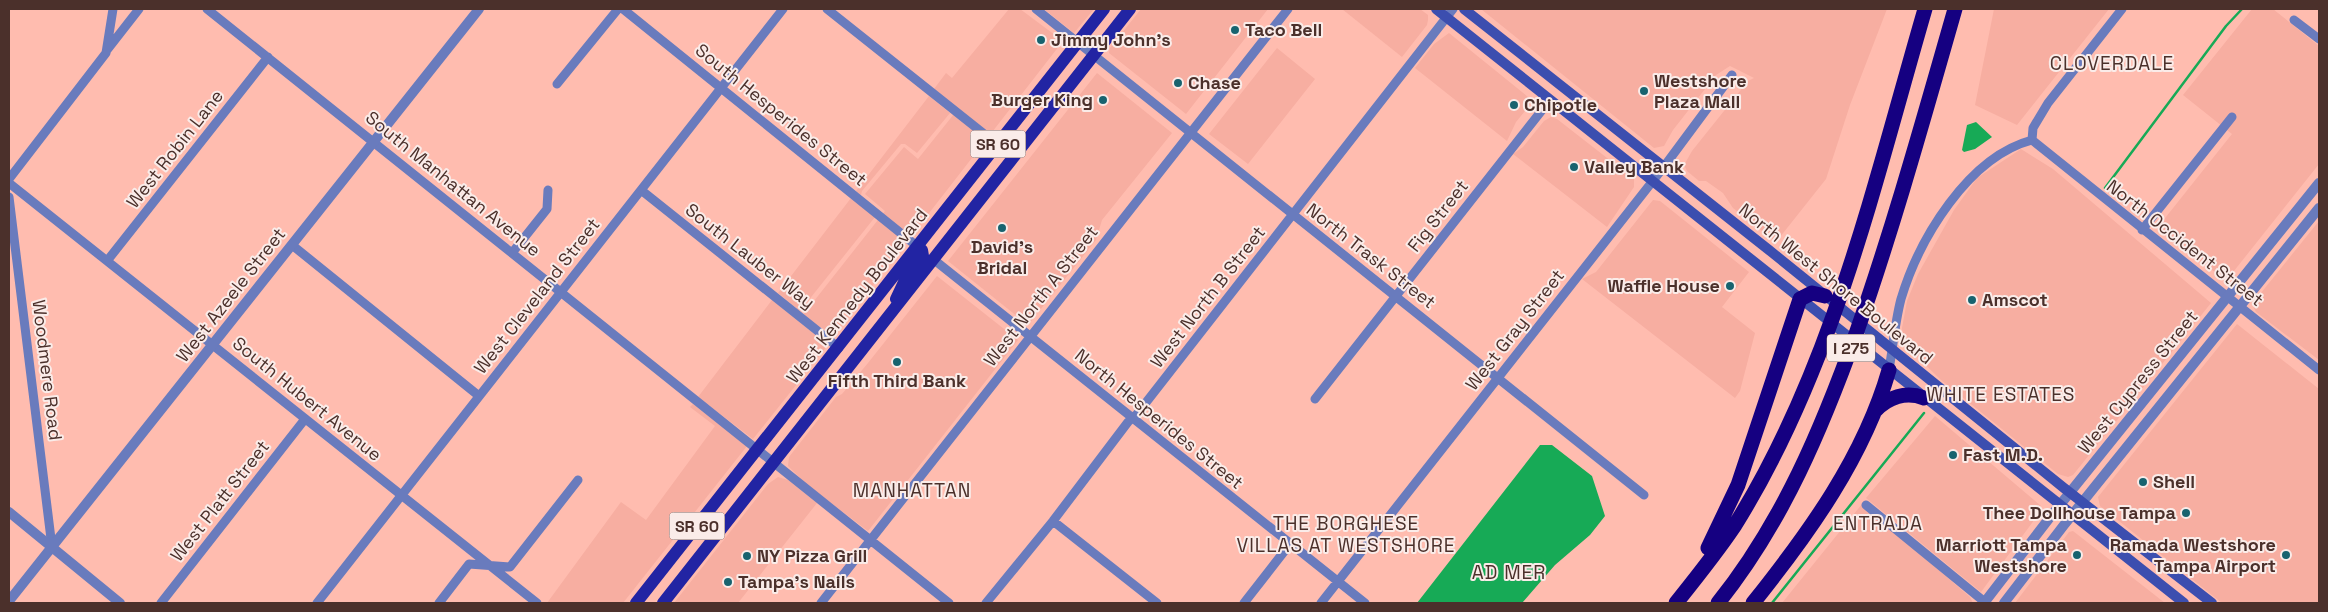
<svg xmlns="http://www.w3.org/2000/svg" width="2328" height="612" font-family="'Space Grotesk',sans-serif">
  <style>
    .built { fill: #f7aea1 }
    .water { fill: #17aa56 }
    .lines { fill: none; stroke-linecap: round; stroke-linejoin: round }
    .stream { stroke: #17aa56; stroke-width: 2.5 }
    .minor { stroke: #697bbd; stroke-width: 9 }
    .tertiary { stroke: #697bbd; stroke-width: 10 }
    .secondary { stroke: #3c4eaf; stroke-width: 10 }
    .primary { stroke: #2224a3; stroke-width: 12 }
    .motorway { stroke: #150081; stroke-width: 15 }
    .poi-dot { fill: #18636f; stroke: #faece9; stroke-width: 2 }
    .labels { text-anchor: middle; stroke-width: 4; stroke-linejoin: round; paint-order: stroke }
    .shield { fill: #faece9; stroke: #806864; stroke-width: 1 }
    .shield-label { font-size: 16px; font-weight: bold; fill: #4b302b }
    .poi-label { font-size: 18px; font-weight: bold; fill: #4b302b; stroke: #faece9; text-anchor: start }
    .street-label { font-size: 18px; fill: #4b302b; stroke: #faece9 }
    .neighbourhood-label { font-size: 19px; letter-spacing: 1px; fill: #4b302b; stroke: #faece9 }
  </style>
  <rect width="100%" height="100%" fill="#ffbcaf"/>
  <path class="built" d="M 1009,9 L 1020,9 L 1063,41 L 835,334 L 818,326 L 803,315 L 885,211 L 865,194 L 904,147 L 918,159 L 958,109 L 934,89 L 946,73 L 952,78 Z
    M 1044,9 L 1094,9 L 1074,33 Z
    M 1141,9 L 1268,9 L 1186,114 L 1109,53 L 1110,48 Z
    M 1342,9 L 1420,9 L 1428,15 L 1428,20 L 1427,25 L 1402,57 Z
    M 1481,9 L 1887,9 L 1850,105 L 1826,179 L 1776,242 L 1733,208 L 1723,193 L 1706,181 L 1699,181 L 1687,171 L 1684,165 L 1692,151 L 1748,81 L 1754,78 L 1730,66 L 1716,75 L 1673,130 L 1664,146 L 1654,148 Z
    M 1994,9 L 2109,9 L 2017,125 L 1975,105 Z
    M 2252,9 L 2273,9 L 2319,46 L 2319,164 L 2226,281 L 2158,227 L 2232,134 L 2183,95 Z
    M 1449,33 L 1533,101 L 1516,122 L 1507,141 L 1415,68 L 1434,44 Z
    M 1277,48 L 1315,79 L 1248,164 L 1209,134 Z
    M 1097,73 L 1172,133 L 1102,220 L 1096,240 L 1028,325 L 948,261 Z
    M 929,96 L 950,113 L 917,153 L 905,144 L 901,144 L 862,191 L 861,195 L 856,191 Z
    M 1551,117 L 1557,119 L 1634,179 L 1634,187 L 1607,227 L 1513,154 L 1523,147 L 1544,121 Z
    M 2021,149 L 2053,169 L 2211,303 L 2073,475 L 2068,477 L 2058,474 L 1941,380 L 1908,348 L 1903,336 L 1902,328 L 1907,301 L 1918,274 L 1954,210 L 1977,178 Z
    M 851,198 L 875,217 L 800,311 L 778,293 Z
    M 1653,200 L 1660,201 L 1749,272 L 1722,307 L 1755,333 L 1740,391 L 1735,398 L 1582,279 L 1596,272 Z
    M 2319,221 L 2319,360 L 2256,312 L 2252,304 Z
    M 937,276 L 1018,340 L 868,531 L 806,484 L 788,466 L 789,457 L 836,397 L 842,394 L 868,363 Z
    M 772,300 L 828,345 L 753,439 L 698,397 Z
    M 2237,324 L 2319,389 L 2319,603 L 2222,603 L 2100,506 L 2098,497 Z
    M 693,404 L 747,446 L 623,603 L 547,603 L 621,502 L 646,520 L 715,426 L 690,407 Z
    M 1935,416 L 2041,506 L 2040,512 L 1981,592 L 1866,498 Z
    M 778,477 L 788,480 L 817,503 L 738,603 L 674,603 L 768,484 Z
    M 1862,504 L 1970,597 L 1973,603 L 1782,603 Z
    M 2073,531 L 2165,603 L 2015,603 L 2069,532 Z"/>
  <path class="water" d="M 1976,122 L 1992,137 L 1975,149 L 1964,152 L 1962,150 L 1967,125 Z
    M 1540,445 L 1552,445 L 1592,476 L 1605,516 L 1590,535 L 1555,565 L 1522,603 L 1417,603 Z"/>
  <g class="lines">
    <path class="stream" d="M 2105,188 L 2226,26 L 2242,9
      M 1772,603 L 1924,413"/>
    <path class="minor" d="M 207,9 L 949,603
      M 623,9 L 918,247
      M 827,9 L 998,145
      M 1036,9 L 1644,495
      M 2294,20 L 2319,39
      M 107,50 L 139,9
      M 557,84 L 618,9
      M 2032,140 L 2319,370
      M 2032,140 L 2033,128 L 2048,103 L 2122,9
      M 9,179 L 106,53 L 113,9
      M 9,183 L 537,603
      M 641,190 L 839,348
      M 9,197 L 52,547
      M 2142,230 L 2232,117
      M 292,245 L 479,396
      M 512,253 L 547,209 L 548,190
      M 933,259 L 1365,603
      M 107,261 L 268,57
      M 1889,370 C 1893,346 1895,322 1901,299 C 1919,239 1968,157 2032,140
      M 1315,399 L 1550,100
      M 1866,505 L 1986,603
      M 1053,521 L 1157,603
      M 161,603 L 305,419
      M 317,603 L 783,9
      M 439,603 L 469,564 L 510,567 L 578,480
      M 821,603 L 1288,9
      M 986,603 L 1053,521 L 1128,422 L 1137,414 L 1453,9
      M 1244,603 L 1290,544
      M 1321,603 L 1663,168 L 1732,75"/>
    <path class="tertiary" d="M 9,512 L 120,603
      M 9,601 L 479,9
      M 1984,603 L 2051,516 L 2319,183
      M 2004,603 L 2064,525 L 2319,208"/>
    <path class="secondary" d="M 1436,9 L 2184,603
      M 1464,9 L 1769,250 L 2064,488 L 2212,603"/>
    <path class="primary" d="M 896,299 L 904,282 L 923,256 L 922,250 L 918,247
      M 636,603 L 1104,9
      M 663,603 L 1130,9"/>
    <path class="motorway" d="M 1875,411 C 1888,397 1906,391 1924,398
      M 1708,548 L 1738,485 L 1800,299 L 1812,293 L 1825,296
      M 1676,603 C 1696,578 1717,552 1735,525 C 1833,368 1874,184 1925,9
      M 1718,603 C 1783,522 1822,428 1857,331 C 1894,225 1924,117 1955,9
      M 1753,603 C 1809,533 1864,457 1889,370"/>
  </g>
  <g class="poi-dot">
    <circle cx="1235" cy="30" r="5"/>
    <circle cx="1041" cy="40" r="5"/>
    <circle cx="1178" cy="83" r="5"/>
    <circle cx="1644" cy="91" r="5"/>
    <circle cx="1103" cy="100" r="5"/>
    <circle cx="1514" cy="105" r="5"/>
    <circle cx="1574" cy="167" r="5"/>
    <circle cx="1002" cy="228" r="5"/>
    <circle cx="1730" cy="286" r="5"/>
    <circle cx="1972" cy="300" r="5"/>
    <circle cx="897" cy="362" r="5"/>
    <circle cx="1953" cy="455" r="5"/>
    <circle cx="2143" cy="482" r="5"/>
    <circle cx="2186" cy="513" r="5"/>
    <circle cx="2077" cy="555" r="5"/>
    <circle cx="2286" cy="555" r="5"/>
    <circle cx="747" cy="556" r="5"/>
    <circle cx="728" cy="582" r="5"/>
  </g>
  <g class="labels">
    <g class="shield">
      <rect x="970.5" y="130.5" width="55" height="27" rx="4"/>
      <rect x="1827" y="334.5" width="48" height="27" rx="4"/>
      <rect x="669.5" y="512.5" width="55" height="27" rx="4"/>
    </g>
    <g class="shield-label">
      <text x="998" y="150">SR 60</text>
      <text x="1851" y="354">I 275</text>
      <text x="697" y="532">SR 60</text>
    </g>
    <g class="poi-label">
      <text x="1245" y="36">Taco Bell</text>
      <text x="1051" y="46">Jimmy John's</text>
      <text x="1654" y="87">Westshore<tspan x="1654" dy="21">Plaza Mall</tspan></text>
      <text x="1188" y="89">Chase</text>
      <text x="1093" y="106" text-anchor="end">Burger King</text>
      <text x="1524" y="111">Chipotle</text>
      <text x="1584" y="173">Valley Bank</text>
      <text x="1002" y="253" text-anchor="middle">David's<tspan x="1002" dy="21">Bridal</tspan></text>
      <text x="1720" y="292" text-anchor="end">Waffle House</text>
      <text x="1982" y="306">Amscot</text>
      <text x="897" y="387" text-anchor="middle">Fifth Third Bank</text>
      <text x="1963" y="461">Fast M.D.</text>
      <text x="2153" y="488">Shell</text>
      <text x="2176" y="519" text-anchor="end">Thee Dollhouse Tampa</text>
      <text x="2067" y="551" text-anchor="end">Marriott Tampa<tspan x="2067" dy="21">Westshore</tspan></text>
      <text x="2276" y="551" text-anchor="end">Ramada Westshore<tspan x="2276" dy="21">Tampa Airport</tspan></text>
      <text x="757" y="562">NY Pizza Grill</text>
      <text x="738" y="588">Tampa's Nails</text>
    </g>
    <g class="street-label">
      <text transform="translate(781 115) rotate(39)" y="6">South Hesperides Street</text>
      <text transform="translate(175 149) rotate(-52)" y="6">West Robin Lane</text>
      <text transform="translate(453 184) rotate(39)" y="6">South Manhattan Avenue</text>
      <text transform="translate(1438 216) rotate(-52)" y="6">Fig Street</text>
      <text transform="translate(2185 243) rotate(38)" y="6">North Occident Street</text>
      <text transform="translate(750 256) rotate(38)" y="6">South Lauber Way</text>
      <text transform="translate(1371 256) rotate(38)" y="6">North Trask Street</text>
      <text transform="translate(1836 284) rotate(39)" y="6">North West Shore Boulevard</text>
      <text transform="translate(231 295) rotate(-52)" y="6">West Azeele Street</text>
      <text transform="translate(537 296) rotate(-52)" y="6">West Cleveland Street</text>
      <text transform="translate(857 296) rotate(-52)" y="6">West Kennedy Boulevard</text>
      <text transform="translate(1041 296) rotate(-52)" y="6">West North A Street</text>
      <text transform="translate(1208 297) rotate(-52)" y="6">West North B Street</text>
      <text transform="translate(1515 330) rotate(-52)" y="6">West Gray Street</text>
      <text transform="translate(47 370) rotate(83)" y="6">Woodmere Road</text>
      <text transform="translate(2138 382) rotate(-51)" y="6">West Cypress Street</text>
      <text transform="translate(307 399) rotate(39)" y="6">South Hubert Avenue</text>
      <text transform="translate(1159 419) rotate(39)" y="6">North Hesperides Street</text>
      <text transform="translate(220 501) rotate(-52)" y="6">West Platt Street</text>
    </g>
    <g class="neighbourhood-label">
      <text x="2112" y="70">CLOVERDALE</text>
      <text x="2001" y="401">WHITE ESTATES</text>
      <text x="912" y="497">MANHATTAN</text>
      <text x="1346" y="530">THE BORGHESE<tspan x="1346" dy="22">VILLAS AT WESTSHORE</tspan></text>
      <text x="1878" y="530">ENTRADA</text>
      <text x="1509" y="579">AD MER</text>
    </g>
  </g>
  <rect width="2328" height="612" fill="none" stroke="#4b302b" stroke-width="20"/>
</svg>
